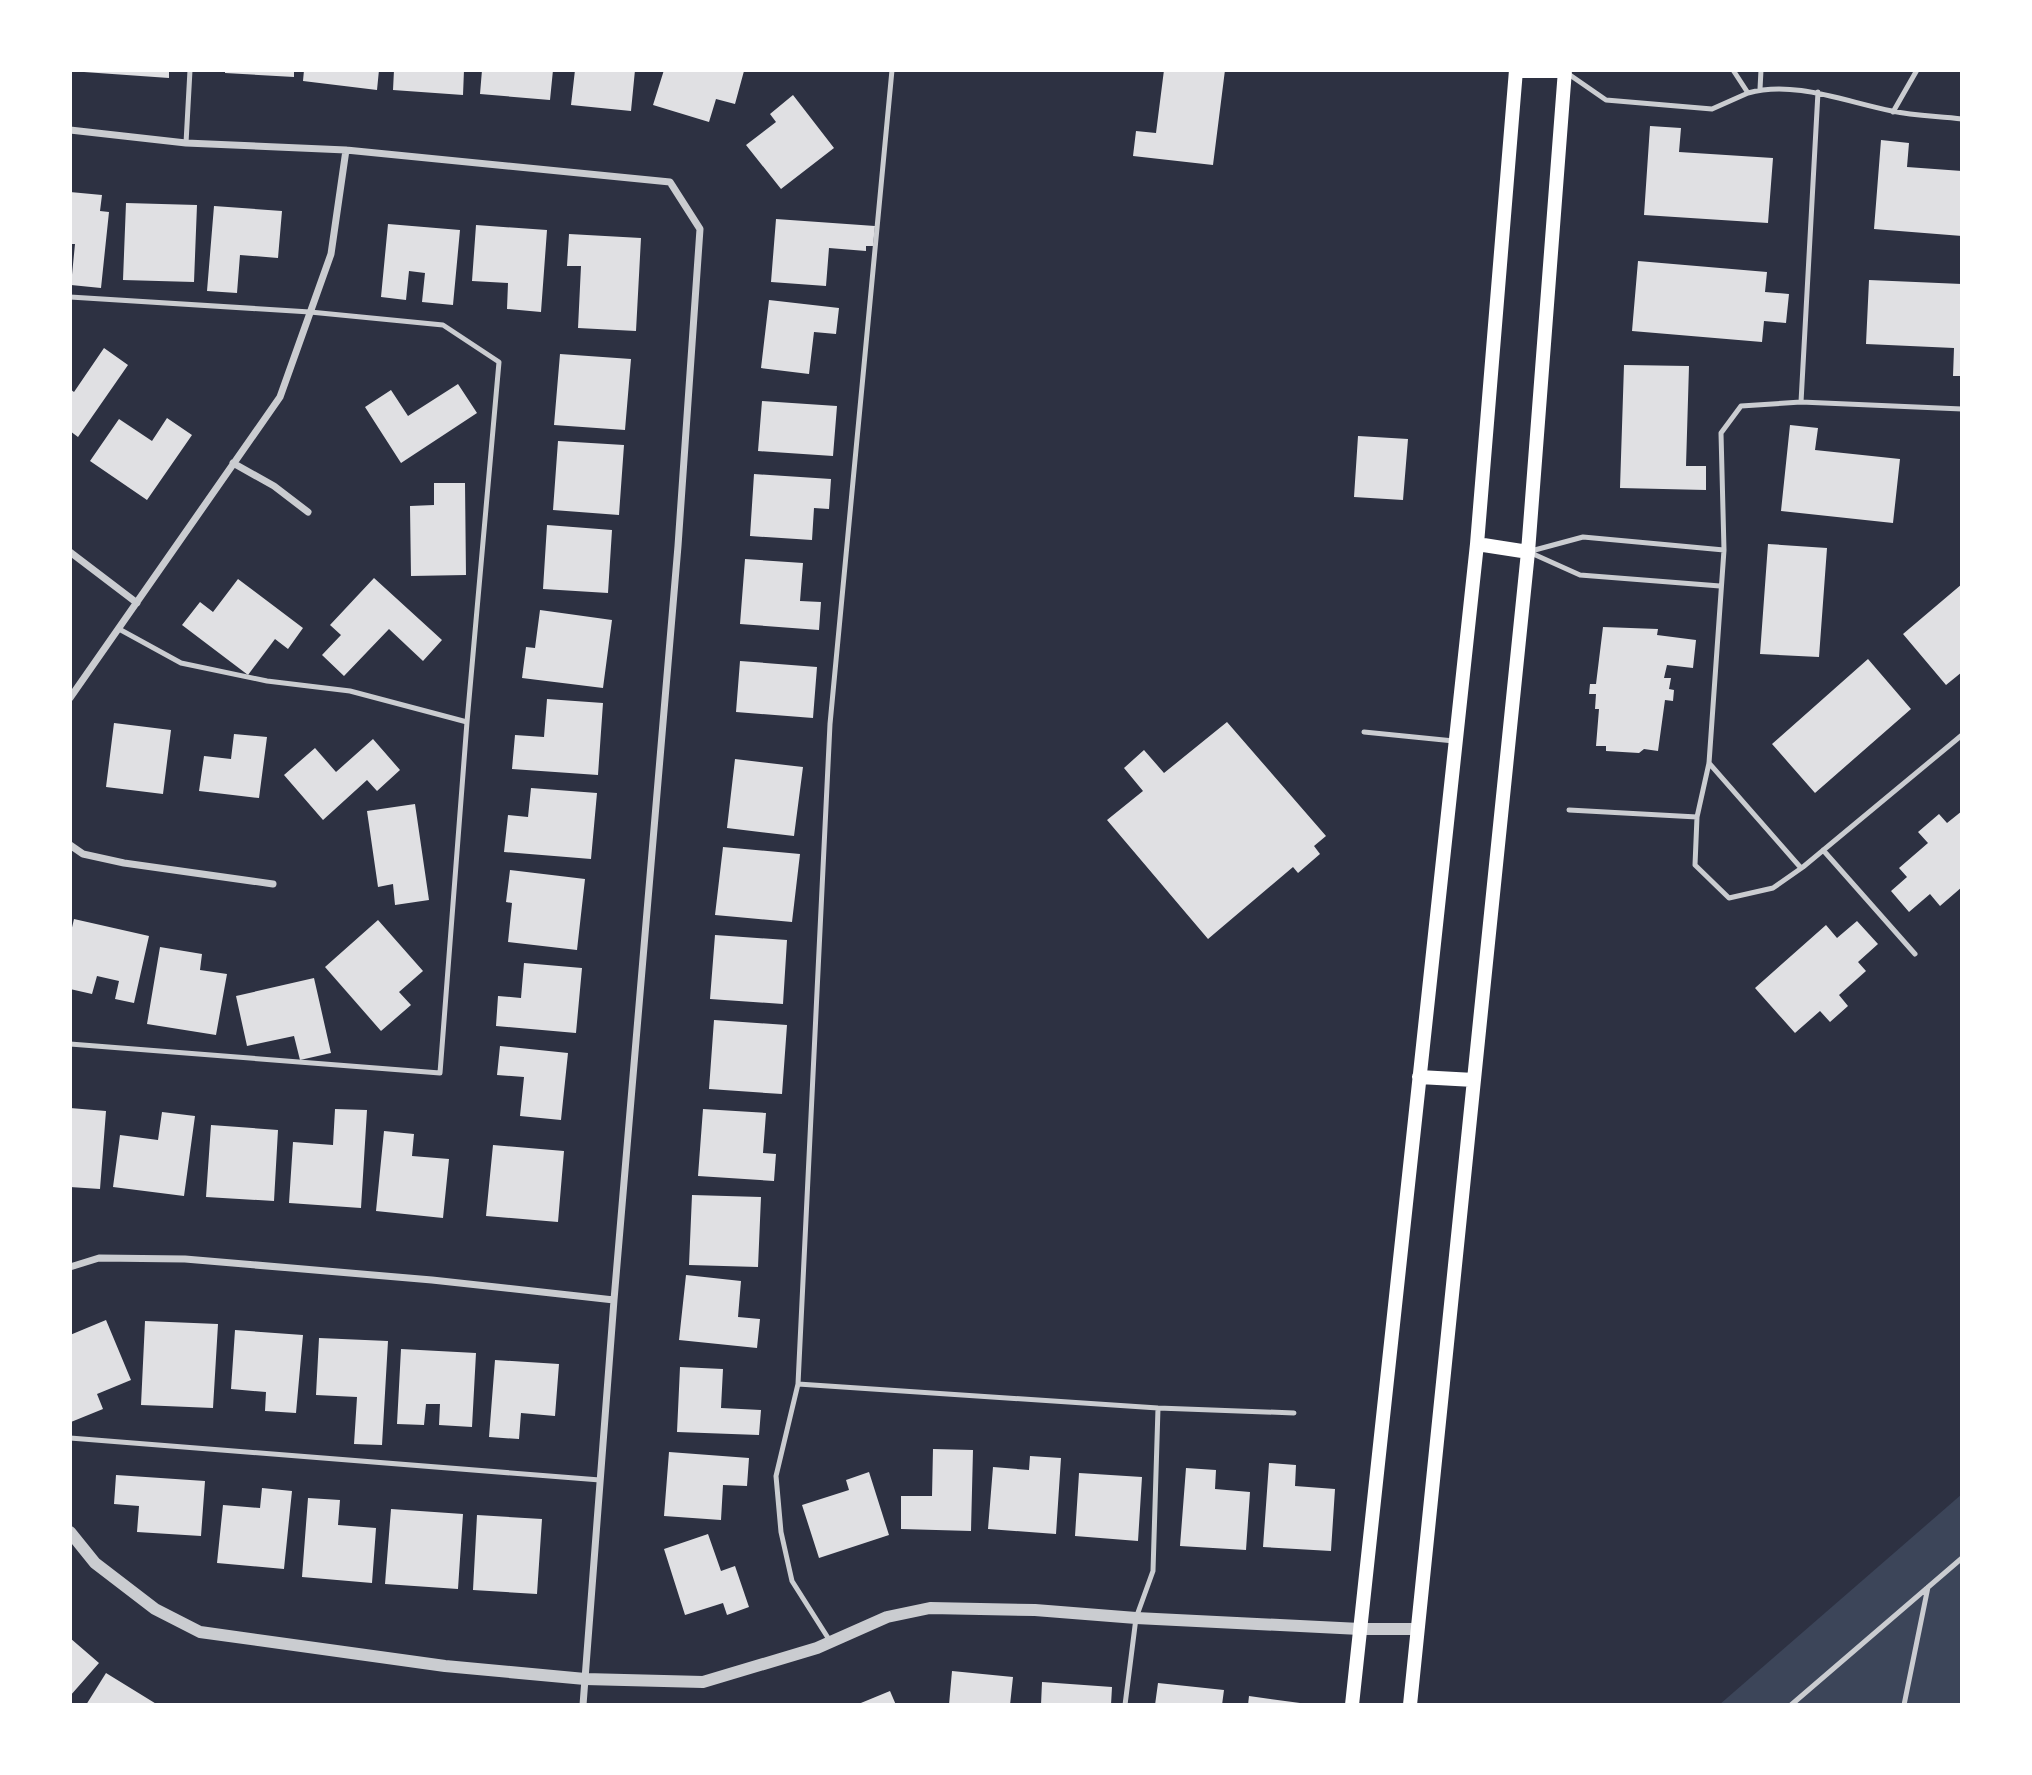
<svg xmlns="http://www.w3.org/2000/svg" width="2032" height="1775" font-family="'Roboto Condensed',sans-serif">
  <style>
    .green { fill: #3c4559 }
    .building { fill: #e0e0e3 }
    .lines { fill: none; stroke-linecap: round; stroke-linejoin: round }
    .service { stroke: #caccd0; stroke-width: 5 }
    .minor { stroke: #caccd0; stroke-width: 7 }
    .tertiary { stroke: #caccd0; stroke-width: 12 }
    .secondary { stroke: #fff; stroke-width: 14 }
  </style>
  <rect width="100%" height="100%" fill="#2d3142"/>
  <path class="green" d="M 1962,1494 L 1962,1705 L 1719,1705 Z"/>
  <path class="building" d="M 84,70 L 169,70 L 169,78 L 84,72 Z
    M 225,70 L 294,70 L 294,77 L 225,73 Z
    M 304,70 L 379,70 L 377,90 L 303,81 Z
    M 394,70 L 464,70 L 463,95 L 393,90 Z
    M 482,70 L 553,70 L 550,100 L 480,94 Z
    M 575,70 L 635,70 L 631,111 L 571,105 Z
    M 664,70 L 740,70 L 744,71 L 735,104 L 716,99 L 709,122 L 653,105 Z
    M 1164,70 L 1225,70 L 1213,165 L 1133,156 L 1136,131 L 1156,133 Z
    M 793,95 L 834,148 L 781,189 L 746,145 L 776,122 L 770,114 Z
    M 1650,126 L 1681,128 L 1679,152 L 1773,158 L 1768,223 L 1644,215 Z
    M 1881,140 L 1909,143 L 1907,167 L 1962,171 L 1962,236 L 1874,229 Z
    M 70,192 L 102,195 L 100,211 L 109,212 L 101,288 L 71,285 L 75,244 L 70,244 Z
    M 126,203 L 197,205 L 194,282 L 123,280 Z
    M 214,206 L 282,211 L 278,258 L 240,255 L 237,293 L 207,291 Z
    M 776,219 L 875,226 L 873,246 L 866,246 L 866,251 L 829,248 L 826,286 L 771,282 Z
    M 388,224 L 460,230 L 453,305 L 422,302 L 425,273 L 409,271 L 406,300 L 381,297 Z
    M 476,225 L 547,230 L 541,312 L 507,309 L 508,283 L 472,281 Z
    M 569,234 L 641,238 L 636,331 L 578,328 L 581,266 L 567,266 Z
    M 1638,261 L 1767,272 L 1765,292 L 1789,294 L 1786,323 L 1764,321 L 1762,342 L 1632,331 Z
    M 1869,280 L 1962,284 L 1962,376 L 1953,376 L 1954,348 L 1866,344 Z
    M 769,300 L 839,308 L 836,334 L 814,332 L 809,374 L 761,368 Z
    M 104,348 L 128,365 L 78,437 L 70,431 L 70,389 L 74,392 Z
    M 560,354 L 631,359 L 625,430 L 554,425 Z
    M 1624,365 L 1689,366 L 1686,466 L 1706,466 L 1706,490 L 1620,488 Z
    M 458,384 L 477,413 L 401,463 L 365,407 L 391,390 L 408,416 Z
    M 762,401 L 837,406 L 833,456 L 758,451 Z
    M 167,418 L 192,435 L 147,500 L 90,461 L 119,419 L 152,441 Z
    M 1790,425 L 1818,428 L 1815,450 L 1900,459 L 1893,523 L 1781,511 Z
    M 1358,436 L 1408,439 L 1403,500 L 1354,497 Z
    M 558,441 L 624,445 L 619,515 L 553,510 Z
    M 754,474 L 831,479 L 829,509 L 814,508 L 812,540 L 750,536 Z
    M 434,483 L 465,483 L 466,575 L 411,576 L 410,506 L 434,505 Z
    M 547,525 L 612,530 L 608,593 L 543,589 Z
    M 1768,544 L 1827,548 L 1819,657 L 1760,654 Z
    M 745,559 L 803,563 L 800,601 L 821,602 L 819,630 L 740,624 Z
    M 374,578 L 442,640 L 423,661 L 389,629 L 344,676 L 322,655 L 341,635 L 330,625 Z
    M 238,579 L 303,628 L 288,649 L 275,639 L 248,675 L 182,625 L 200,602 L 213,612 Z
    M 1962,584 L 1962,672 L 1946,685 L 1903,634 Z
    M 540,610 L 612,620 L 603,688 L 522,678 L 526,647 L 535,648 Z
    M 1603,627 L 1658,629 L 1657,635 L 1696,640 L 1693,668 L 1667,665 L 1664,678 L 1671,678 L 1669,689 L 1674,690 L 1673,701 L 1665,700 L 1658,751 L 1644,749 L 1639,753 L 1606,751 L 1606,746 L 1596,746 L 1599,709 L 1595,709 L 1596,694 L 1589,694 L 1590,684 L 1596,684 Z
    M 1868,659 L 1911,709 L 1815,793 L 1772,744 Z
    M 740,661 L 817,667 L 813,718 L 736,712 Z
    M 547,699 L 603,703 L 598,775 L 512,769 L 515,735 L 544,737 Z
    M 1227,722 L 1326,836 L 1314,846 L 1320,854 L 1298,873 L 1293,867 L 1208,939 L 1107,820 L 1143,791 L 1124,768 L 1144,750 L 1164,773 Z
    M 114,723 L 171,730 L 163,794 L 106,787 Z
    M 234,734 L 267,737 L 259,798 L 199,791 L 204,756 L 231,759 Z
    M 373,739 L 400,770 L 377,791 L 367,780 L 323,820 L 284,775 L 315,748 L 336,772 Z
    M 735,759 L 803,767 L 794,836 L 727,828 Z
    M 531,788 L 597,793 L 591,859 L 504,852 L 508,815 L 528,817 Z
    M 415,804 L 429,900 L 395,905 L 393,884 L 378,887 L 367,811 Z
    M 1962,811 L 1962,887 L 1940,906 L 1930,894 L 1909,912 L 1891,891 L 1907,877 L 1899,868 L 1928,843 L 1918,832 L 1939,814 L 1947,823 Z
    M 723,847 L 800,854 L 792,922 L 715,915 Z
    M 510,870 L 585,879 L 577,950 L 508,942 L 512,903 L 506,902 Z
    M 74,919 L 149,936 L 134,1003 L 115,999 L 119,981 L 97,976 L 92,994 L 70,989 L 70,936 Z
    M 378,920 L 423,971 L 399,992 L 411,1005 L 381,1031 L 325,967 Z
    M 1857,921 L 1878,944 L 1858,962 L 1866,971 L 1839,995 L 1848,1006 L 1830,1022 L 1820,1011 L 1795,1033 L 1755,988 L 1826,925 L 1837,938 Z
    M 715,935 L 787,940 L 783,1004 L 710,999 Z
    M 160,947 L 202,954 L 200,970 L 227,974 L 216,1035 L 147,1024 Z
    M 524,963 L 582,968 L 576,1033 L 496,1026 L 498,996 L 521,998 Z
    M 314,978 L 331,1053 L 300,1060 L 294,1036 L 247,1046 L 236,996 Z
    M 714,1020 L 787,1025 L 782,1094 L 709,1089 Z
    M 500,1046 L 568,1053 L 561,1120 L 520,1116 L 524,1077 L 497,1075 Z
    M 70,1108 L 106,1111 L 100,1189 L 70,1187 Z
    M 335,1109 L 367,1110 L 361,1208 L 289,1203 L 293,1142 L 333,1145 Z
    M 703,1109 L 766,1113 L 763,1153 L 776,1154 L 774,1181 L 698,1176 Z
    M 162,1112 L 195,1116 L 184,1196 L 113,1187 L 120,1135 L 158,1140 Z
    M 211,1125 L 278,1130 L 274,1201 L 206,1197 Z
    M 384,1131 L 414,1134 L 412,1156 L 449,1159 L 443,1218 L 376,1211 Z
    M 493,1145 L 564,1151 L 558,1222 L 486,1216 Z
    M 692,1195 L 761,1197 L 758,1267 L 689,1265 Z
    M 686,1275 L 741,1281 L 738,1317 L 760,1319 L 757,1348 L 679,1340 Z
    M 106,1320 L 131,1380 L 97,1394 L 103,1409 L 71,1422 L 70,1335 Z
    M 145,1321 L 218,1324 L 213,1408 L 141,1405 Z
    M 235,1330 L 303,1335 L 296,1413 L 265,1411 L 266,1392 L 231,1389 Z
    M 319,1338 L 388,1341 L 382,1445 L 354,1444 L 357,1397 L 316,1395 Z
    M 401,1349 L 476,1353 L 472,1427 L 439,1425 L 440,1404 L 426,1404 L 424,1425 L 397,1424 Z
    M 495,1360 L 559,1364 L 555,1416 L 521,1413 L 519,1439 L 489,1437 Z
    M 680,1367 L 723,1369 L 721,1408 L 761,1410 L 759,1435 L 677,1432 Z
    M 933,1449 L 973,1450 L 971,1531 L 901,1529 L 901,1496 L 932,1496 Z
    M 669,1452 L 749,1458 L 747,1486 L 723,1485 L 721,1520 L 664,1516 Z
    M 1030,1456 L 1061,1458 L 1056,1534 L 988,1529 L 993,1467 L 1029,1470 Z
    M 1269,1463 L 1296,1465 L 1295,1486 L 1335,1489 L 1331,1551 L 1263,1547 Z
    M 1186,1468 L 1216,1470 L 1215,1489 L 1250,1492 L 1246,1550 L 1180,1546 Z
    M 869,1472 L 889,1535 L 819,1558 L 802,1505 L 849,1490 L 846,1480 Z
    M 1079,1473 L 1142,1477 L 1138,1541 L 1075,1536 Z
    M 116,1475 L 205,1481 L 201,1536 L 137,1532 L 139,1506 L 114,1504 Z
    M 262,1488 L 292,1491 L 284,1569 L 217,1563 L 223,1505 L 260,1508 Z
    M 308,1498 L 340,1500 L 338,1525 L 376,1528 L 372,1583 L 302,1577 Z
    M 391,1509 L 463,1514 L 458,1589 L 385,1584 Z
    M 477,1515 L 542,1519 L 537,1594 L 473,1590 Z
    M 708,1534 L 721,1571 L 735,1566 L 749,1607 L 727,1615 L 723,1603 L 685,1615 L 664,1549 Z
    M 70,1638 L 99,1663 L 70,1696 Z
    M 952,1671 L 1013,1677 L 1010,1705 L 949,1705 Z
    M 106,1673 L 158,1705 L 86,1705 Z
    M 1042,1682 L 1112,1687 L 1111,1705 L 1041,1705 Z
    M 1158,1683 L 1224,1690 L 1222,1705 L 1155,1705 Z
    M 890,1691 L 896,1705 L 856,1705 Z
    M 1249,1696 L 1300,1703 L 1300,1705 L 1248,1705 Z"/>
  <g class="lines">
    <path class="service" d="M 1567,73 L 1606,100 L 1712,109 L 1748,93 L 1733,70
      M 1760,89 L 1761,70
      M 1748,93 C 1794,80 1846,102 1892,111 C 1915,116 1939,116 1962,119
      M 1893,112 L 1917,70
      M 186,143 L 190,70
      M 70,297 L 310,312 L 443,325 L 499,362 L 467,722 L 440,1073 L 70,1044
      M 1801,402 L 1818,92
      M 1962,409 L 1801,402 L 1741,406 L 1721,433 L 1724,550 L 1709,763 L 1697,817 L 1695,865 L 1729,898 L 1773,888 L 1803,867 L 1962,735
      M 1531,551 L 1583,537 L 1724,550
      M 1531,553 L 1580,575 L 1720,586
      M 119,629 L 181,663 L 267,681 L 350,691 L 467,722
      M 1364,732 L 1454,741
      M 1709,763 L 1801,868
      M 1569,810 L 1697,817
      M 1823,850 L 1915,954
      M 798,1384 L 830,724 L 892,70
      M 70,1438 L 600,1480
      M 830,1641 L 792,1581 L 781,1532 L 776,1476 L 798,1384 L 1158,1408 L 1294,1413
      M 1125,1705 L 1136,1618 L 1153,1571 L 1158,1408
      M 1791,1705 L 1962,1558
      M 1904,1705 L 1928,1587"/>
    <path class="minor" d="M 70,130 L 186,143 L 346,150 L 670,182 L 700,229 L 678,546 L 614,1300 L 583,1705
      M 233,463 L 274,486 L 308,512
      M 70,552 L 137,603
      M 70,698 L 280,397 L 331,254 L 346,150
      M 70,845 L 83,854 L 124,863 L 273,884
      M 70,1267 L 99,1258 L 185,1259 L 432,1280 L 614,1300"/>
    <path class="tertiary" d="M 70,1532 L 95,1563 L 155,1609 L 200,1632 L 445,1666 L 585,1679 L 703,1682 L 817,1648 L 887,1617 L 930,1608 L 1035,1610 L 1136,1618 L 1360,1629 L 1418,1629"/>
    <path class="secondary" d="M 1516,71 L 1565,71
      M 1477,544 L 1528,552
      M 1419,1077 L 1474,1080
      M 1352,1705 L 1477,544 L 1516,70
      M 1410,1705 L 1528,552 L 1565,70"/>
  </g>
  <rect width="2032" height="1775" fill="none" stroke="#ffffff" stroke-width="144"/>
</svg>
